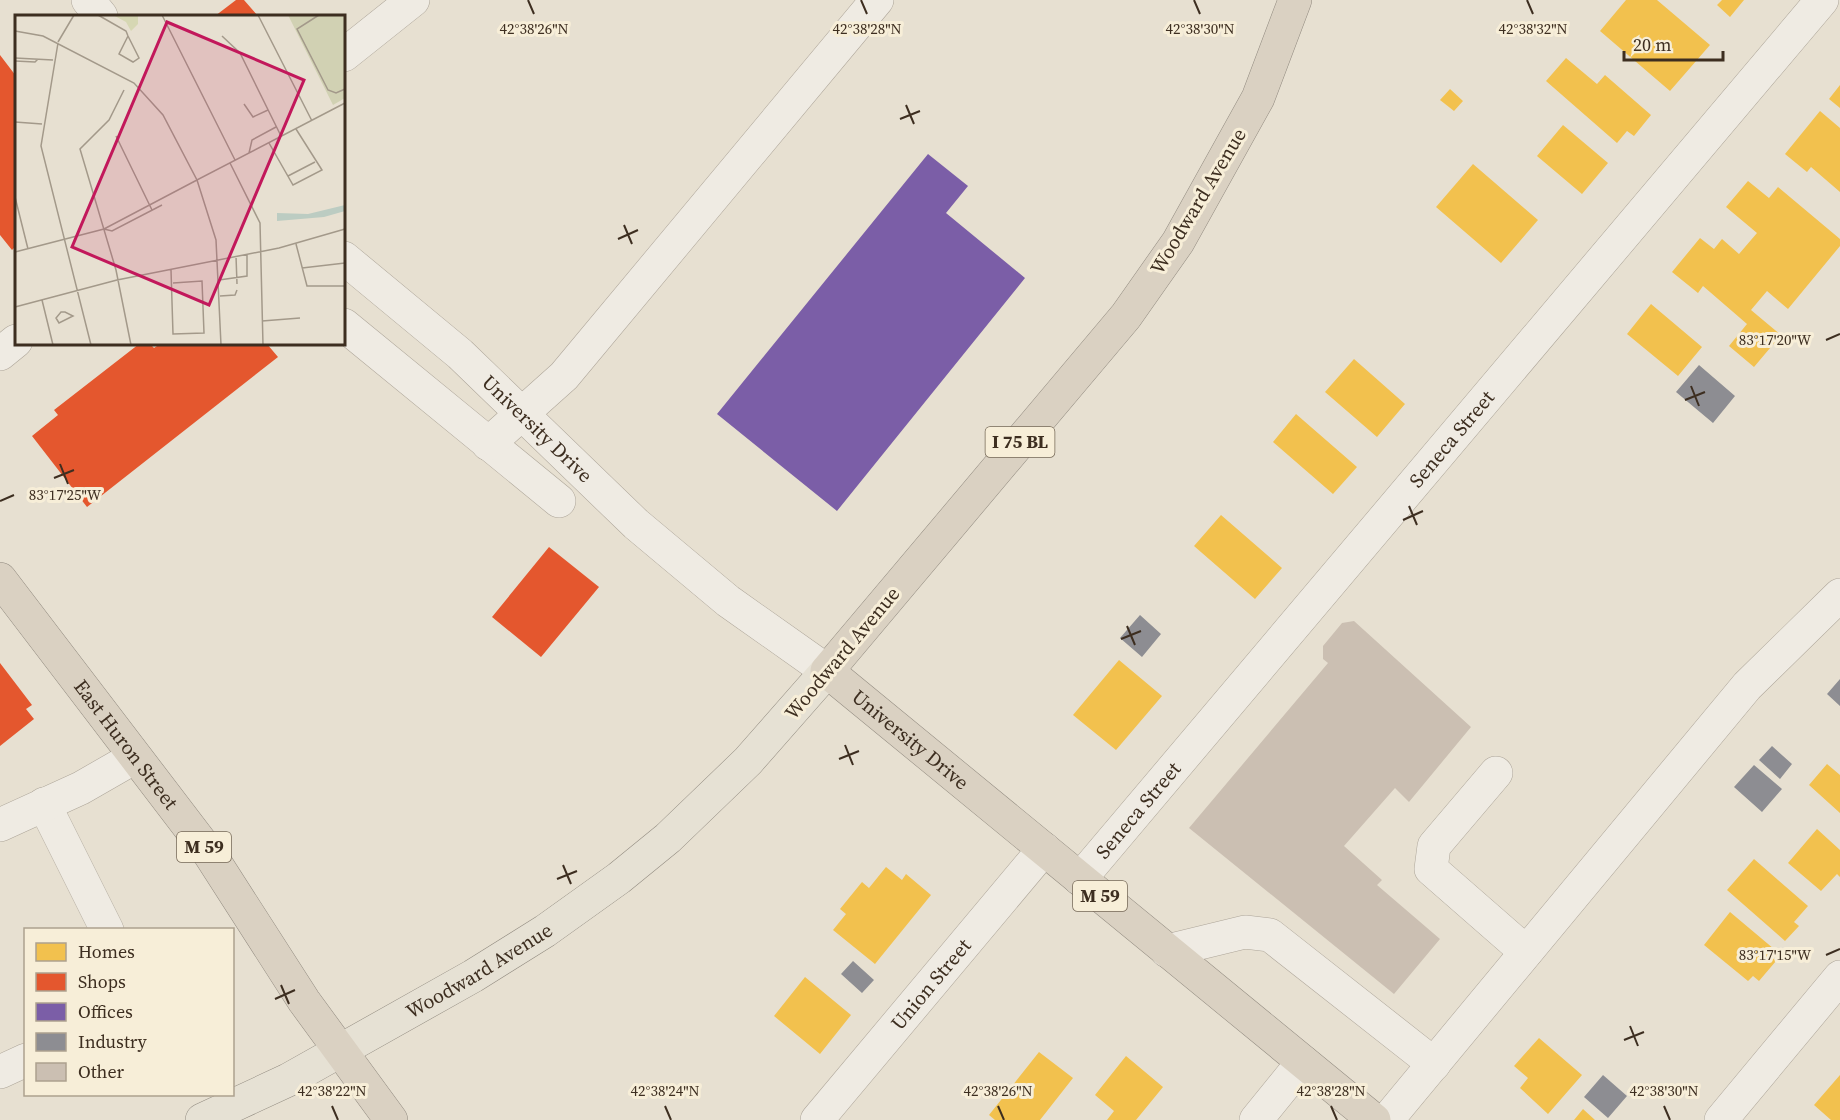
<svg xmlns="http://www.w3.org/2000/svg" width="1840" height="1120" font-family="'Source Serif 4',serif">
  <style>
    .homes { fill: #f2c14e }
    .shops { fill: #e4572e }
    .offices { fill: #7b5ea7 }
    .industry { fill: #8d8d92 }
    .building { fill: #cbbfb2 }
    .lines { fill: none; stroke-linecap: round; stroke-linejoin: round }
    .minor-casing { stroke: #ada599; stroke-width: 34 }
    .major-casing { stroke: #928b80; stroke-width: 34 }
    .highway-casing { stroke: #928b80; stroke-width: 34 }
    .minor { stroke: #efebe3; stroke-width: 33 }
    .major { stroke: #e6e1d4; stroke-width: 33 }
    .highway { stroke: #dad1c2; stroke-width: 33 }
    .ticks { fill: none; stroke: #3d2e20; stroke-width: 2 }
    .labels { text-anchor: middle; stroke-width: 6; stroke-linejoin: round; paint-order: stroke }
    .shield { fill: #f7eed8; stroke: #756857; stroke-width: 1.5 }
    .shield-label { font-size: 18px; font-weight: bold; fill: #3d2e20 }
    .street-label { font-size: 20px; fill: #3d2e20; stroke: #f7eed8 }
    .inset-road { fill: none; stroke: #a3998a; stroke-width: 1.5 }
    .view { fill: #c2185b; fill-opacity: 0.15; stroke: #c2185b; stroke-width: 3 }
    .inset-edge { fill: none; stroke: #3d2e20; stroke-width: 3 }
    .ticks-label { font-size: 15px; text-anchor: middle; fill: #3d2e20; stroke: #f7eed8; stroke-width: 6; stroke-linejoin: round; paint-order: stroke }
  </style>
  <rect width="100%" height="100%" fill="#e7e0d1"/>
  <path class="homes" d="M 1626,0 L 1657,0 L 1710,45 L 1670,91 L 1600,31 Z
    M 1722,0 L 1744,0 L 1730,17 L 1717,5 Z
    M 1566,58 L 1597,84 L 1605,75 L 1651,115 L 1634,136 L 1627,131 L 1617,143 L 1546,81 Z
    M 1840,85 L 1840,108 L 1829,99 Z
    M 1450,89 L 1463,101 L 1454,111 L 1440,100 Z
    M 1820,111 L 1840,128 L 1840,192 L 1811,167 L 1807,172 L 1785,154 Z
    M 1563,125 L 1608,163 L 1582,194 L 1537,156 Z
    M 1473,164 L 1538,220 L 1501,263 L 1436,207 Z
    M 1748,181 L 1769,198 L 1778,187 L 1840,239 L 1840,246 L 1788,309 L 1767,291 L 1751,310 L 1781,335 L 1754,367 L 1729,346 L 1747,324 L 1703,286 L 1698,293 L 1672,272 L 1700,238 L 1714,249 L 1722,239 L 1739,254 L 1757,233 L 1726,207 Z
    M 1651,304 L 1702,347 L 1678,376 L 1627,334 Z
    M 1354,359 L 1405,404 L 1377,437 L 1325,392 Z
    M 1296,414 L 1357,467 L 1333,494 L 1273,442 Z
    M 1221,515 L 1282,568 L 1255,599 L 1194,546 Z
    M 1119,660 L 1162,696 L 1116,750 L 1073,715 Z
    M 1827,764 L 1840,775 L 1840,813 L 1809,785 Z
    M 1817,829 L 1840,850 L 1840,877 L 1837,874 L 1821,891 L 1788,863 Z
    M 1754,859 L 1808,906 L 1794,922 L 1799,926 L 1785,941 L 1727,890 Z
    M 886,867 L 902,880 L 906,874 L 931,895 L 875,964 L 833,930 L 846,914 L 840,909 L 862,882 L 869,888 Z
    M 1730,912 L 1774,949 L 1769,955 L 1776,961 L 1759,981 L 1753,976 L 1748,981 L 1704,945 Z
    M 805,977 L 851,1015 L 820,1054 L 774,1016 Z
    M 1539,1038 L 1582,1075 L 1548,1114 L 1520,1088 L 1528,1078 L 1514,1066 Z
    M 1039,1052 L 1073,1078 L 1040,1120 L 995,1120 L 989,1115 Z
    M 1126,1056 L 1163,1087 L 1136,1120 L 1107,1120 L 1114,1111 L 1095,1095 Z
    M 1840,1075 L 1840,1120 L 1831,1120 L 1814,1105 Z
    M 1583,1109 L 1595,1120 L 1574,1120 Z"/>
  <path class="shops" d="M 236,0 L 244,0 L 258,16 L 215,16 Z
    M 0,55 L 16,76 L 16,246 L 12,250 L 0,235 Z
    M 139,344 L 150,344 L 154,348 L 160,344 L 267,344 L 278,357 L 87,507 L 32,436 L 58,415 L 54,410 Z
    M 549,547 L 599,587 L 541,657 L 492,617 Z
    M 0,663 L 32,705 L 26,709 L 34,719 L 0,746 Z"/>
  <path class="offices" d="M 928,154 L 968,186 L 946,213 L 1025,278 L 837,511 L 717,414 Z"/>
  <path class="industry" d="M 1699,365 L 1735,396 L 1713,423 L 1676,392 Z
    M 1140,615 L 1161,634 L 1142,657 L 1120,638 Z
    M 1840,679 L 1840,706 L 1827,694 Z
    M 1772,746 L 1792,764 L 1780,779 L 1759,760 Z
    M 1754,765 L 1782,789 L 1762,812 L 1734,787 Z
    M 853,961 L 874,980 L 862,993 L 841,974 Z
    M 1603,1075 L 1627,1096 L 1608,1118 L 1584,1097 Z"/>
  <path class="building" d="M 1354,621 L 1471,727 L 1409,802 L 1395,788 L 1344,846 L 1382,880 L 1377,885 L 1440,939 L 1394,994 L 1189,828 L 1328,663 L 1323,659 L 1323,646 L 1342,623 Z"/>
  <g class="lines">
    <defs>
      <g id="minor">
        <path d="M 88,0 L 101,16"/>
        <path d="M 344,55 L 413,0"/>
        <path id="s1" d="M 344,258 L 460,354 L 636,524 L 728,601 L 827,671"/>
        <path d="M 344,325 L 559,501"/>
        <path d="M 0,354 L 16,341"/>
        <path d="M 488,444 L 564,376 L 877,0"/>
        <path d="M 1496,773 L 1434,846 L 1431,869 L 1526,952"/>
        <path d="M 44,804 L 107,930"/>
        <path d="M 0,825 L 81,788 L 135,757"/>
        <path id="s2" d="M 1080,879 L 1822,0"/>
        <path d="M 1167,951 L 1245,932 L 1270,935 L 1434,1064"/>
        <path d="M 0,1072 L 26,1060"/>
        <path id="s3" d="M 817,1120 L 1044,849"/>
        <path d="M 1256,1120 L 1303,1062"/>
        <path d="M 1387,1120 L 1747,686 L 1840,595"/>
        <path d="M 1721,1120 L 1840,977"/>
      </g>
      <g id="major">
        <path id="s4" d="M 202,1120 L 288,1080 L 473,976 L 545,931 L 619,878 L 668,838 L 748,761 L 827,671"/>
      </g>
      <g id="highway">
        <path id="s5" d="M 1295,0 L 1258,98 L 1178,242 L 1126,316 L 827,671 L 1374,1120"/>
        <path id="s6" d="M 0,579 L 209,853 L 304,1001 L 391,1120"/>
      </g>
    </defs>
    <use href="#minor" class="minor-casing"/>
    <use href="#major" class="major-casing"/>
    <use href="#highway" class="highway-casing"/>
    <use href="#minor" class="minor"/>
    <use href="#major" class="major"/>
    <use href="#highway" class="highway"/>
  </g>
  <path class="ticks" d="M 528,0 L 534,14M 861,0 L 867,14M 1194,0 L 1200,14M 1527,0 L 1533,14M 906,105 L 914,124M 900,119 L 920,111M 624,225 L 632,244M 618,239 L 638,230M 1826,340 L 1840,334M 1691,386 L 1699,406M 1685,400 L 1705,392M 60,464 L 68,484M 54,478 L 74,470M 0,501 L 14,495M 1409,506 L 1417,525M 1403,520 L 1423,511M 1127,626 L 1135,645M 1121,639 L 1141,631M 845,745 L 853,765M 839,759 L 859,751M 563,865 L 571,884M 557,879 L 577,871M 1826,955 L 1840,949M 281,985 L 289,1004M 275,999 L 295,990M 1630,1026 L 1638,1046M 1624,1040 L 1644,1032M 332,1106 L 338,1120M 665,1106 L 671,1120M 998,1106 L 1004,1120M 1331,1106 L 1337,1120M 1664,1106 L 1670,1120"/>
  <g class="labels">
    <g class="shield">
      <rect x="985.5" y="427" width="69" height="30" rx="4.5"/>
      <rect x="177" y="832" width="54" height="30" rx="4.5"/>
      <rect x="1073" y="881" width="54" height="30" rx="4.5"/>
    </g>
    <g class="shield-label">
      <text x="1020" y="448">I 75 BL</text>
      <text x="204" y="853">M 59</text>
      <text x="1100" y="902">M 59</text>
    </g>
    <g class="street-label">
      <text transform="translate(1198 201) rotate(-59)" y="7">Woodward Avenue</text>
      <text dy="7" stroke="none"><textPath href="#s1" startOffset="258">University Drive</textPath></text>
      <text dy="7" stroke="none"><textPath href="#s2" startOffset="576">Seneca Street</textPath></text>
      <text transform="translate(842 653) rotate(-50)" y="7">Woodward Avenue</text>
      <text dy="7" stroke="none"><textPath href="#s5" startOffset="932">University Drive</textPath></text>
      <text dy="7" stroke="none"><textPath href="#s6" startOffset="208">East Huron Street</textPath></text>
      <text dy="7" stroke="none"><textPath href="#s2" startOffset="90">Seneca Street</textPath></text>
      <text dy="7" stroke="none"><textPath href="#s4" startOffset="315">Woodward Avenue</textPath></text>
      <text dy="7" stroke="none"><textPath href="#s3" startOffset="177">Union Street</textPath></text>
    </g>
  </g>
  <g transform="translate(15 15)">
    <rect width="330" height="330" fill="#e7e0d1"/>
    <path d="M 98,0 L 123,0 L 123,9 L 116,16 L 111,7 Z" fill="#d6d7b3"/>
    <path d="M 273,0 L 330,0 L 330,83 L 318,90 Z" fill="#d1d1b3"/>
    <path d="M 330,190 L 330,196 L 309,202 L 262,206 L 262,198 L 293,199 Z" fill="#bcccc2"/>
    <path class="inset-road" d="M 83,0 L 111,16 L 113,21 L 124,43 L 118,47 L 104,39 L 113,21M 147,0 L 220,145M 243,0 L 297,106M 304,0 L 282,14 L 313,75 L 321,78 L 330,74M 0,16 L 28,21 L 119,68 L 148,100 L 182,165 L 330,88M 207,21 L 225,38 L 266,121M 43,27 L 59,0M 43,28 L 26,131 L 76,330M 0,43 L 38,45M 0,46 L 20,47 L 23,44M 109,75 L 94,105 L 65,134 L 101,255 L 116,330M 229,89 L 238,102 L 253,95M 0,107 L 27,109M 101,121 L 137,195M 254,128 L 278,170 L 307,155 L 281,114M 234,138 L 237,125 L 261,112M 215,148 L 245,208 L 248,330M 273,161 L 300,147M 182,165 L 201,225 L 206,330M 0,182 L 13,234M 89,214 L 97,216 L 147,190M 281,229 L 292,271 L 330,271M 0,237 L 89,214 L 182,165M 221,241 L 222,269M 287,253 L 330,248M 156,255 L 158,319 L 189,318 L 187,266 L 158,268M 204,265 L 232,261 L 232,239M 205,281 L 220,280 L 222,275M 27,285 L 38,330M 0,292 L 102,265 L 264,233 L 330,214M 46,297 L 50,297 L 58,301 L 44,308 L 41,303 ZM 247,306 L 285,303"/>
    <path class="view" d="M 152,7 L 289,65 L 194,290 L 57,232 Z"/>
    <rect width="330" height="330" class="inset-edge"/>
  </g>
  <g class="ticks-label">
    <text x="534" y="34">42°38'26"N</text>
    <text x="867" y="34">42°38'28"N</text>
    <text x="1200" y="34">42°38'30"N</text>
    <text x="1533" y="34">42°38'32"N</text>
    <text x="1775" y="345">83°17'20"W</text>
    <text x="65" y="500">83°17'25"W</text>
    <text x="1775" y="960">83°17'15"W</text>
    <text x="332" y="1096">42°38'22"N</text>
    <text x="665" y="1096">42°38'24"N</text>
    <text x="998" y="1096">42°38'26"N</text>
    <text x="1331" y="1096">42°38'28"N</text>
    <text x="1664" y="1096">42°38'30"N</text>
  </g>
  <rect x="24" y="928" width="210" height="168" fill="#f7eed8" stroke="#ada18e" stroke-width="1.5"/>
  <rect x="36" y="943" width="30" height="18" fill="#f2c14e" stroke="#ada18e" stroke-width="1.5"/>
  <text x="78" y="958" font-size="18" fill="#3d2e20">Homes</text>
  <rect x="36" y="973" width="30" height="18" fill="#e4572e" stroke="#ada18e" stroke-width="1.5"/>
  <text x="78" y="988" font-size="18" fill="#3d2e20">Shops</text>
  <rect x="36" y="1003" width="30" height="18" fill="#7b5ea7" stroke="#ada18e" stroke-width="1.5"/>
  <text x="78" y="1018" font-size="18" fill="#3d2e20">Offices</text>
  <rect x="36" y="1033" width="30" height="18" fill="#8d8d92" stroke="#ada18e" stroke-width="1.5"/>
  <text x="78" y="1048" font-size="18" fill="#3d2e20">Industry</text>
  <rect x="36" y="1063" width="30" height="18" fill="#cbbfb2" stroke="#ada18e" stroke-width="1.5"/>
  <text x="78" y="1078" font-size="18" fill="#3d2e20">Other</text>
  <path d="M1624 51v9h99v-9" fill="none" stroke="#3d2e20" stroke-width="3"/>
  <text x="1633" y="51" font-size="18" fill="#3d2e20" stroke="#f7eed8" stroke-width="4.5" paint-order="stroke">20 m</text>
</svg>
